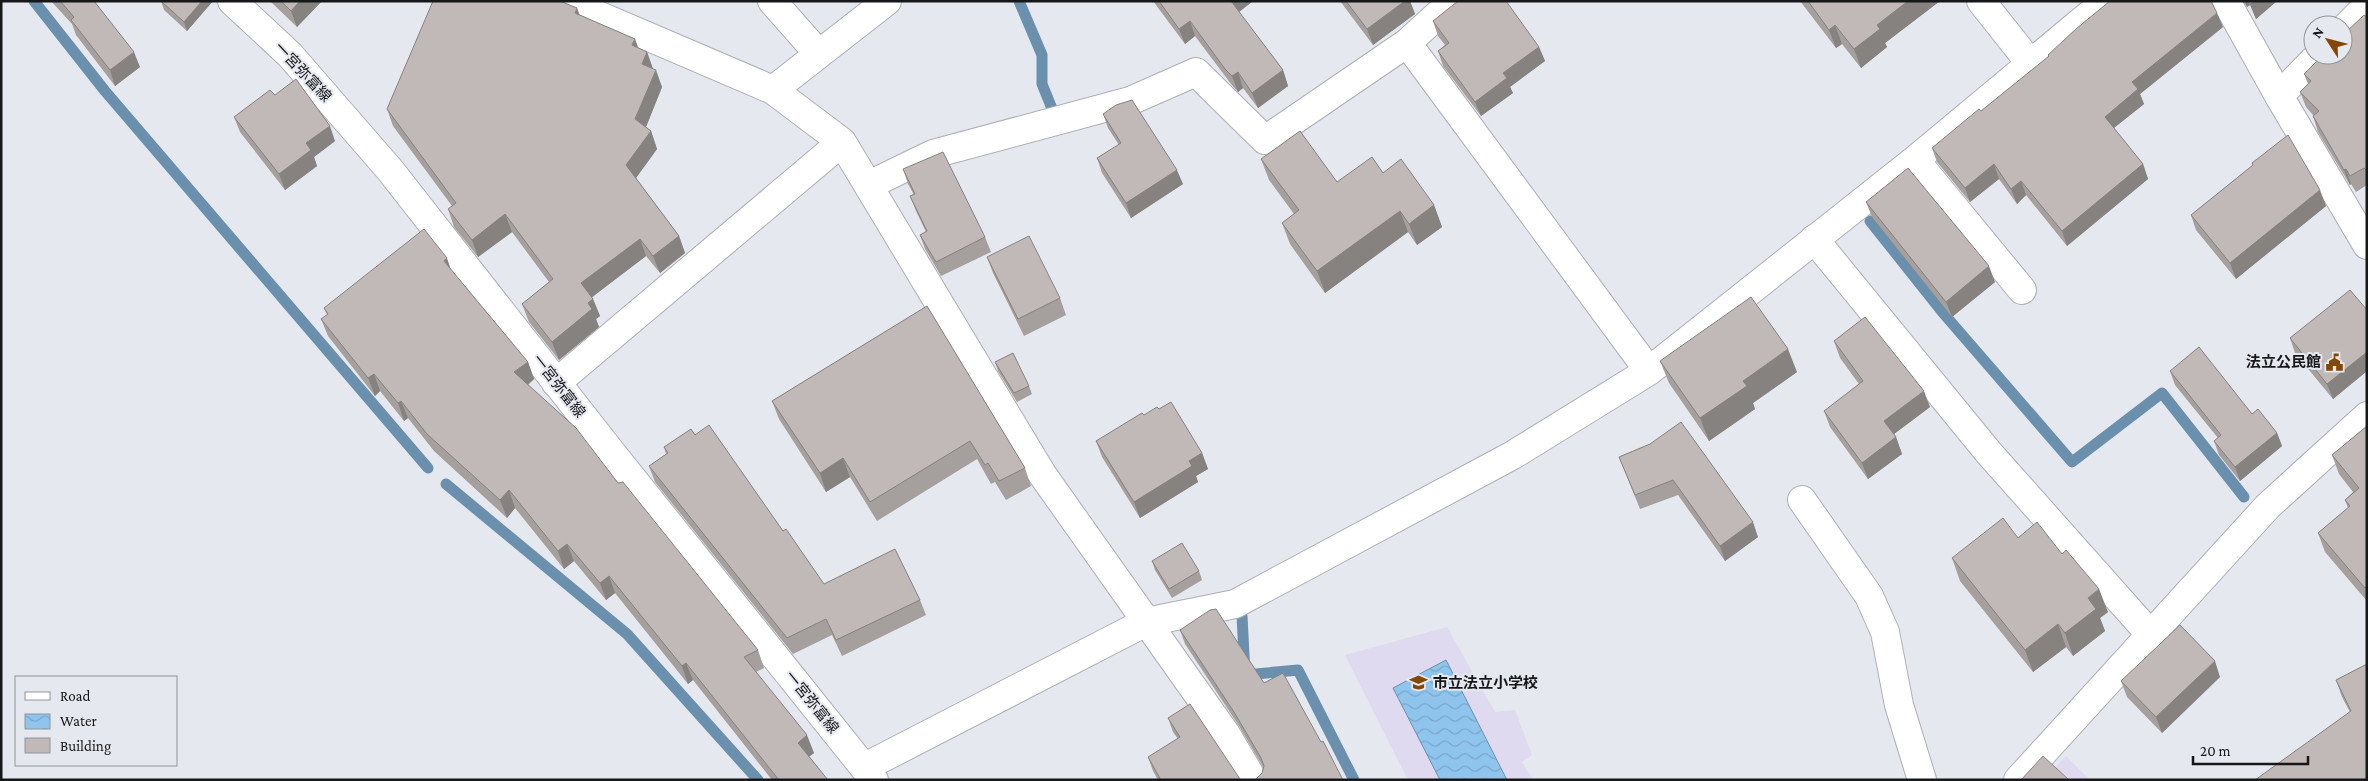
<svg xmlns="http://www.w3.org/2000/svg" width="2368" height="781" font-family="'Crimson Pro','Noto Sans JP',serif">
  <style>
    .education { fill: #dfdaf0 }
    .water { fill: url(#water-waves); stroke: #6b90ad }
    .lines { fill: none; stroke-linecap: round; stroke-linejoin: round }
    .stream { stroke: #6b90ad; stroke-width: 11 }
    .minor-casing { stroke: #adafb5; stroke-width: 30 }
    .major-casing { stroke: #adafb5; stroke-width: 30 }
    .minor { stroke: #fff; stroke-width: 28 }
    .major { stroke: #fff; stroke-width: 28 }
    .wall { fill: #a59f9d }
    .shaded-wall { fill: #868280 }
    .building { fill: #c0b9b7; stroke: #868280 }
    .labels { text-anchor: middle; stroke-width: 4; stroke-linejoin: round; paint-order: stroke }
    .street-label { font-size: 15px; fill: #161719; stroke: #e5e8ee }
    .poi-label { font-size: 15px; font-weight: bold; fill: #161719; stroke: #e5e8ee; text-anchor: end }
  </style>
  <defs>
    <pattern id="water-waves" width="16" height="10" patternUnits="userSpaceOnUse" patternTransform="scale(1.25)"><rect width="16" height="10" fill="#8fc4ed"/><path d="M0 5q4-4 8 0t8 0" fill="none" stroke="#7ba8cb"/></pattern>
  </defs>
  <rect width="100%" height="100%" fill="#e5e8ee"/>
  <path class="education" d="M 1447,627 L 1495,712 L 1515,710 L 1532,755 L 1522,762 L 1533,780 L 1408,780 L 1345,655 Z
    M 2066,756 L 2090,780 L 2044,780 Z"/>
  <path class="water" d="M 1446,660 L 1507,780 L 1440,780 L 1393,688 Z"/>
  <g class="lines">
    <path class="stream" d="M 34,1 L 105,91 L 428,468
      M 1019,1 L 1042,55 L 1042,84 L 1053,111
      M 1870,221 L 1944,314 L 2072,462 L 2162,393 L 2244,497
      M 446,484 L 627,634 L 758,780
      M 1242,616 L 1245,675 L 1298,670 L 1354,780"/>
    <defs>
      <path id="minor" d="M 565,1 L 773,90 L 842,142 L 1042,474 L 1226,734 L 1253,780
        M 772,1 L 818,53
        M 1981,1 L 2031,64
        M 2226,1 L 2279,96 L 2367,245
        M 2343,30 L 2367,6
        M 1407,43 L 1649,371
        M 773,90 L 887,1
        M 2279,96 L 2319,55
        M 1915,160 L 2022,290
        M 869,185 L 933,154 L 1130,101 L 1196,72 L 1265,140 L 1407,43 L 1453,1
        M 1814,239 L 1989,453 L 2150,634
        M 556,383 L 842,142
        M 1802,500 L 1869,596 L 1885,632 L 1899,705 L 1922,780
        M 865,767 L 1146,622 L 1235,604 L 1513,455 L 1649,371 L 1915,160 L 2106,1
        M 2018,780 L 2268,506 L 2367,416"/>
      <path id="major" d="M 232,1 L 290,55 L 390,170 L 611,452 L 874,780"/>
    </defs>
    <use href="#minor" class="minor-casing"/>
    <use href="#major" class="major-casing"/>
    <use href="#minor" class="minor"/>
    <use href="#major" class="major"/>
  </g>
  <path class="wall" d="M 51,1 L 94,1 L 140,67 L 115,86 L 76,35 L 72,24 Z
    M 161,1 L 213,1 L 187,31 L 164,10 Z
    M 270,1 L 322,1 L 297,27 Z
    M 1153,1 L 1253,1 L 1239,12 L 1283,70 L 1288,86 L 1258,108 L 1243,88 L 1238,92 L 1231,84 L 1195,36 L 1185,44 Z
    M 1340,1 L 1410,1 L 1415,14 L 1373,45 Z
    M 1800,1 L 1940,1 L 1885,43 L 1887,47 L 1861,68 L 1842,44 L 1836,48 Z
    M 2243,1 L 2277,1 L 2256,19 L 2250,5 L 2247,7 Z
    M 580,15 L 635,39 L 638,48 L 647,52 L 653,69 L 662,87 L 646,127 L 651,131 L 657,149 L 636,178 L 679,236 L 685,253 L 660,273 L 646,256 L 592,297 L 593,299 L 600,316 L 596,319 L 599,327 L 559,360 L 529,322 L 522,304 L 549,282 L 512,232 L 478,257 L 454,227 L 448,209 L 452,206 L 393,126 L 387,109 Z
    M 2367,17 L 2367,185 L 2356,192 L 2351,184 L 2350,185 L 2318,132 L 2313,116 L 2313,115 L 2306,107 L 2300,92 L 2308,84 L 2304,74 Z
    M 1433,21 L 1539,47 L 1545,61 L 1510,87 L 1513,93 L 1481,116 L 1443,66 L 1438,51 L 1445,45 L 1438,36 Z
    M 2223,27 L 2140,94 L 2144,104 L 2114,128 L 2143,164 L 2148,179 L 2067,246 L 2026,195 L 2017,204 L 1999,179 L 1970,202 L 1937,162 L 1932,148 L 1981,111 L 2048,57 L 2048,55 Z
    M 275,95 L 335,141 L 314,157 L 317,166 L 285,190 L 240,132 L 234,117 Z
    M 1103,114 L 1183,184 L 1131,218 L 1102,173 L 1097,158 L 1119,145 L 1108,128 Z
    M 1261,159 L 1337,182 L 1383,173 L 1434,205 L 1442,227 L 1417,245 L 1408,232 L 1325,293 L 1290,244 L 1282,223 L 1294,214 L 1269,180 Z
    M 2252,163 L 2326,206 L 2236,279 L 2196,230 L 2191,215 L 2253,165 Z
    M 903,169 L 985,237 L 991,252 L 941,276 L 925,249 L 920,235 L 926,232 L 916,211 L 910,196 L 914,195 L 908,184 Z
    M 1866,202 L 1995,282 L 1952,317 L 1872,217 Z
    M 987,257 L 1060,298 L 1066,315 L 1024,336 L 993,273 Z
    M 450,269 L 528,362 L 534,379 L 528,385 L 618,483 L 758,650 L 764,668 L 756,672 L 814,753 L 809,756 L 828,780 L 772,780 L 693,680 L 688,684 L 615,593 L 606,600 L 574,561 L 564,569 L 515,508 L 507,518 L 434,451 L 408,418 L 404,421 L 380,391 L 375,396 L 328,336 L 321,319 L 327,315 L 324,308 Z
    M 927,306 L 1025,468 L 1031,486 L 1006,500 L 995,482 L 991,484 L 977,459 L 877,521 L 850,477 L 826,492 L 779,419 L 772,401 Z
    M 2367,310 L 2367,371 L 2333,399 L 2295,353 L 2290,338 Z
    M 1834,341 L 1930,407 L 1894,434 L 1896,437 L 1902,454 L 1868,479 L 1830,427 L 1824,411 L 1859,384 L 1840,358 Z
    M 1660,361 L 1797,372 L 1753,403 L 1755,409 L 1709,441 L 1669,383 Z
    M 995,362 L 1029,386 L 1032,394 L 1017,402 L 998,371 Z
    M 2170,371 L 2252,414 L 2277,433 L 2282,446 L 2240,481 L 2219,455 L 2214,441 L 2218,438 L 2175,385 Z
    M 1159,409 L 1202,453 L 1208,469 L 1196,476 L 1198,482 L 1140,518 L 1102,457 L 1096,441 Z
    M 2367,426 L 2367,601 L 2325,552 L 2318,533 L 2348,508 L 2345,500 L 2353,492 L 2339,474 L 2332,455 Z
    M 695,435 L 783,531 L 824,584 L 920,600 L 926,615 L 842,656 L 832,635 L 793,654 L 655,482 L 649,466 L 666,454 L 664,447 Z
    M 1650,444 L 1758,537 L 1725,561 L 1678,495 L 1640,509 L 1619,457 Z
    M 2018,538 L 2108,612 L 2100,618 L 2105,631 L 2073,656 L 2066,647 L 2033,672 L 1960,581 L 1952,558 Z
    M 1152,561 L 1199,571 L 1202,580 L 1172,598 L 1155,570 Z
    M 1180,630 L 1264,683 L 1321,742 L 1256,779 L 1262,773 L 1263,767 L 1239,726 L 1185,644 Z
    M 2367,664 L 2367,780 L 2350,712 L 2342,697 L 2336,680 Z
    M 2220,677 L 2162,733 L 2127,697 L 2121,681 Z
    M 1168,718 L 1240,779 L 1241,780 L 1158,780 L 1153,771 L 1148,757 L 1178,739 L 1173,732 Z"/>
  <path class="shaded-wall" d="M 202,1 L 213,1 L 187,31 L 184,22 Z
    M 300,1 L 322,1 L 297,27 L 291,11 Z
    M 1230,1 L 1253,1 L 1235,15 Z
    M 1405,1 L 1410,1 L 1415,14 L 1373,45 L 1367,29 Z
    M 1908,1 L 1940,1 L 1885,43 L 1887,47 L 1861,68 L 1854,49 L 1877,25 Z
    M 2245,1 L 2248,1 L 2250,5 L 2247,7 Z
    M 2254,1 L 2277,1 L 2256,19 L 2250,4 Z
    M 577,8 L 584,26 L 575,13 Z
    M 2217,13 L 2223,27 L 2140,94 L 2144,104 L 2110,131 L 2105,117 L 2132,82 Z
    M 1190,21 L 1195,36 L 1185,44 L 1179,29 Z
    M 1835,25 L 1842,44 L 1836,48 L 1829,30 Z
    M 635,39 L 641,56 L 632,45 Z
    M 1539,47 L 1545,61 L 1510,87 L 1513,93 L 1481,116 L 1475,102 L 1503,73 Z
    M 134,52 L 140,67 L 115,86 L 110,70 Z
    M 647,52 L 653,69 L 642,64 Z
    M 656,70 L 662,87 L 642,137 L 635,119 Z
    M 1283,70 L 1288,86 L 1258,108 L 1252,93 Z
    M 1238,72 L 1243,88 L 1238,92 L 1232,76 Z
    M 330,126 L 335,141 L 314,157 L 317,166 L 285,190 L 279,174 L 306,143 Z
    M 651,131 L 657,149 L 633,182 L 626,165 Z
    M 1994,164 L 1999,179 L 1970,202 L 1965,188 Z
    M 2143,164 L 2148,179 L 2067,246 L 2062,231 Z
    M 2346,169 L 2351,184 L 2350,185 L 2344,170 Z
    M 1177,170 L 1183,184 L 1131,218 L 1126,203 Z
    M 2021,181 L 2026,195 L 2017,204 L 2011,189 Z
    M 2320,190 L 2326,206 L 2236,279 L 2230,263 Z
    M 1434,205 L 1442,227 L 1417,245 L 1409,224 Z
    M 1400,211 L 1408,232 L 1325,293 L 1317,271 Z
    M 505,214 L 512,232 L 478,257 L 472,240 Z
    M 679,236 L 685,253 L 660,273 L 653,256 Z
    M 640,239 L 646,256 L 587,301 L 581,283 Z
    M 447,258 L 453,276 L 444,261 Z
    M 1989,266 L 1995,282 L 1952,317 L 1946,302 Z
    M 593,299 L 600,316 L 596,319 L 599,327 L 559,360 L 552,342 L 588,303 Z
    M 1788,349 L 1797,372 L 1753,403 L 1755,409 L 1709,441 L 1700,418 L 1743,381 Z
    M 2367,352 L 2367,371 L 2333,399 L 2327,384 Z
    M 528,362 L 534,379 L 521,390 L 514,372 Z
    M 374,374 L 380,391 L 375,396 L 368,378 Z
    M 1924,391 L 1930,407 L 1890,437 L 1884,421 Z
    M 401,401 L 408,418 L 404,421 L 398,403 Z
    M 2277,433 L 2282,446 L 2240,481 L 2235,467 Z
    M 1896,437 L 1902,454 L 1868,479 L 1862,463 Z
    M 1202,453 L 1208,469 L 1196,476 L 1198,482 L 1140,518 L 1134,502 L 1189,461 Z
    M 843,458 L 850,477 L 826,492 L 820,473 Z
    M 509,490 L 515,508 L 507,518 L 500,500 Z
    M 1753,522 L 1758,537 L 1725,561 L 1720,546 Z
    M 567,544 L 574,561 L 564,569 L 558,551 Z
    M 609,576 L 615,593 L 606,600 L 600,583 Z
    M 2099,589 L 2108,612 L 2100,618 L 2105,631 L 2073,656 L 2065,633 L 2088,598 Z
    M 2058,624 L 2066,647 L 2033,672 L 2025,650 Z
    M 2215,661 L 2220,677 L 2162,733 L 2156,717 Z
    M 686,663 L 693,680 L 688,684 L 682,666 Z
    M 807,735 L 814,753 L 805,760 L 798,743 Z"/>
  <path class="building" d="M 60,1 L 94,1 L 134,52 L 110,70 L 71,20 L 74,17 Z
    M 161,1 L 202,1 L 184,22 Z
    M 281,1 L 300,1 L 291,11 Z
    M 433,1 L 560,1 L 577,8 L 575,13 L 635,39 L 632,45 L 647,52 L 642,64 L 656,70 L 635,119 L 651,131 L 626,165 L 679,236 L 653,256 L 640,239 L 581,283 L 593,299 L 588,303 L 592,309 L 552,342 L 522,304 L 553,279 L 505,214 L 472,240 L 448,209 L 456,203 L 387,109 Z
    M 1159,1 L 1231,1 L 1283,70 L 1252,93 L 1238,72 L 1232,76 L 1225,69 L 1190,21 L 1179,29 Z
    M 1346,1 L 1405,1 L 1367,29 Z
    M 1458,1 L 1506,1 L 1539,47 L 1503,73 L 1507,78 L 1475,102 L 1438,51 L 1449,43 L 1433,21 Z
    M 1808,1 L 1908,1 L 1877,25 L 1880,29 L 1854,49 L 1835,25 L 1829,30 Z
    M 2110,1 L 2211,1 L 2217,13 L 2132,82 L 2138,89 L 2105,117 L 2143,164 L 2062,231 L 2021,181 L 2011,189 L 1994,164 L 1965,188 L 1932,148 L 1979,109 L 1981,111 L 2049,56 L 2048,55 L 2077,28 Z
    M 2364,15 L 2367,17 L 2367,171 L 2364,168 L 2350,176 L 2346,169 L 2344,170 L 2313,116 L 2319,111 L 2300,92 L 2311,81 L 2304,74 L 2323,55 L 2343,55 L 2343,35 Z
    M 296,79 L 330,126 L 306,143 L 311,150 L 279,174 L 234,117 L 270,90 L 275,95 Z
    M 1132,100 L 1177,170 L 1126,203 L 1097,158 L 1121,143 L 1103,114 L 1116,105 Z
    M 1300,131 L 1337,182 L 1372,157 L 1383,173 L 1401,159 L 1434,205 L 1409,224 L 1400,211 L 1317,271 L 1282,223 L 1299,210 L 1261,159 Z
    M 2288,135 L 2320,190 L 2230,263 L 2191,215 L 2253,165 L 2252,163 Z
    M 943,152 L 985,237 L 936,262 L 920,235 L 927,231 L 910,196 L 915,194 L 903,169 Z
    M 1908,168 L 1989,266 L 1946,302 L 1866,202 Z
    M 424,229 L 447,258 L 444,261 L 528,362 L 514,372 L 576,428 L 618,483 L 623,482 L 758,650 L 744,657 L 807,735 L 798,743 L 828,780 L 779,780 L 686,663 L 682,666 L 609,576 L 600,583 L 567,544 L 558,551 L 509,490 L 500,500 L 427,434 L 401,401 L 398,403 L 374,374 L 368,378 L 321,319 L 328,314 L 324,308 Z
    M 1029,236 L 1060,298 L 1018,319 L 987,257 Z
    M 2350,290 L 2367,310 L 2367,352 L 2327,384 L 2290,338 Z
    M 1751,297 L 1788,349 L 1743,381 L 1747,386 L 1700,418 L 1660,361 Z
    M 927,306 L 1025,468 L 999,481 L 988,463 L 985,465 L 970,441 L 870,502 L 843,458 L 820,473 L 772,401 Z
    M 1865,317 L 1924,391 L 1884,421 L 1896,437 L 1862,463 L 1824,411 L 1863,381 L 1834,341 Z
    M 2199,347 L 2252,414 L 2258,409 L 2277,433 L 2235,467 L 2214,441 L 2221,435 L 2170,371 Z
    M 1013,353 L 1029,386 L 1014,393 L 995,362 Z
    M 1171,402 L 1202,453 L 1189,461 L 1192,466 L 1134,502 L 1096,441 L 1142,413 L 1144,415 L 1157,407 L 1159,409 Z
    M 1681,422 L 1753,522 L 1720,546 L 1673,480 L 1635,495 L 1619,457 L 1650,444 Z
    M 709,425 L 783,531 L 786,529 L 824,584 L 895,549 L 920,600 L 836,640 L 826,619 L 787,638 L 649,466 L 668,453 L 664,447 L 691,429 L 695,435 Z
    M 2367,426 L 2367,586 L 2365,588 L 2318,533 L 2350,506 L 2345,500 L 2359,488 L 2332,455 Z
    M 2003,518 L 2018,538 L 2037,522 L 2062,554 L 2066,550 L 2099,589 L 2088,598 L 2096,609 L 2065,633 L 2058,624 L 2025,650 L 1952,558 Z
    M 1182,543 L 1199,571 L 1169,589 L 1152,561 Z
    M 1216,609 L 1264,683 L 1283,673 L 1321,742 L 1323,741 L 1343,780 L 1255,780 L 1262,773 L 1264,766 L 1261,758 L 1234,712 L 1180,630 L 1210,610 Z
    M 2180,625 L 2215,661 L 2156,717 L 2121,681 Z
    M 2367,664 L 2367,780 L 2255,780 L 2351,711 L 2336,680 Z
    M 1190,704 L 1240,779 L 1241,780 L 1161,780 L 1148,757 L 1180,737 L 1168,718 Z
    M 2043,756 L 2069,780 L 2021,780 Z"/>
  <defs>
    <symbol id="civic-bare" viewBox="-9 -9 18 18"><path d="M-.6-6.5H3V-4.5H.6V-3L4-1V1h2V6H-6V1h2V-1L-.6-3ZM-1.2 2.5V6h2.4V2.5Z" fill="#854804" stroke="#e5e8ee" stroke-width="2.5" paint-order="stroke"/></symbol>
    <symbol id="school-bare" viewBox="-9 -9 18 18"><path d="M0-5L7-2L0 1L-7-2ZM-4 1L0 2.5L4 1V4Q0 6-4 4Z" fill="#854804" stroke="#e5e8ee" stroke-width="2.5" paint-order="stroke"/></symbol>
  </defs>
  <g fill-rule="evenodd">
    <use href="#civic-bare" x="2322" y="350" width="25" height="25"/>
    <use href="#school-bare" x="1406" y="670" width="25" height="25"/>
  </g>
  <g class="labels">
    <g class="street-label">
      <text transform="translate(303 72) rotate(47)" y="5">一宮弥富線</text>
      <text transform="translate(559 386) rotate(52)" y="5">一宮弥富線</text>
      <text transform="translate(812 702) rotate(51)" y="5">一宮弥富線</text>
    </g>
    <g class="poi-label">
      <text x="2321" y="367">法立公民館</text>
      <text x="1433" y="688" text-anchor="start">市立法立小学校</text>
    </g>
  </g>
  <rect width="2368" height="781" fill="none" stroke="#161719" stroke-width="5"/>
  <rect x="15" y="676" width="162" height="90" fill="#e5e8ee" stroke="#929499"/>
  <rect x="25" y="692" width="25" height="8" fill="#ffffff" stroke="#929499"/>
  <text x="60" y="701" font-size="15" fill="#161719">Road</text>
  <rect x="25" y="714" width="25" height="15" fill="url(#water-waves)" stroke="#929499"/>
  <text x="60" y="726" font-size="15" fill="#161719">Water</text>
  <rect x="25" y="738" width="25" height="15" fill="#c0b9b7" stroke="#929499"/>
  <text x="60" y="751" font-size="15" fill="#161719">Building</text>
  <g transform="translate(2328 40) rotate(306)"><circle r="24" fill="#e5e8ee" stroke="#929499"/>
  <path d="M0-4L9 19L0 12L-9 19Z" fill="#854804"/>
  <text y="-8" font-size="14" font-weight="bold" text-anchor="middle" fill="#161719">N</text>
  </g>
  <path d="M2193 756v8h115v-8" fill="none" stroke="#161719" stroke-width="2.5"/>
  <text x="2200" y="756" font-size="15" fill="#161719" stroke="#e5e8ee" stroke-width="4" paint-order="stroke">20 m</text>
</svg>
